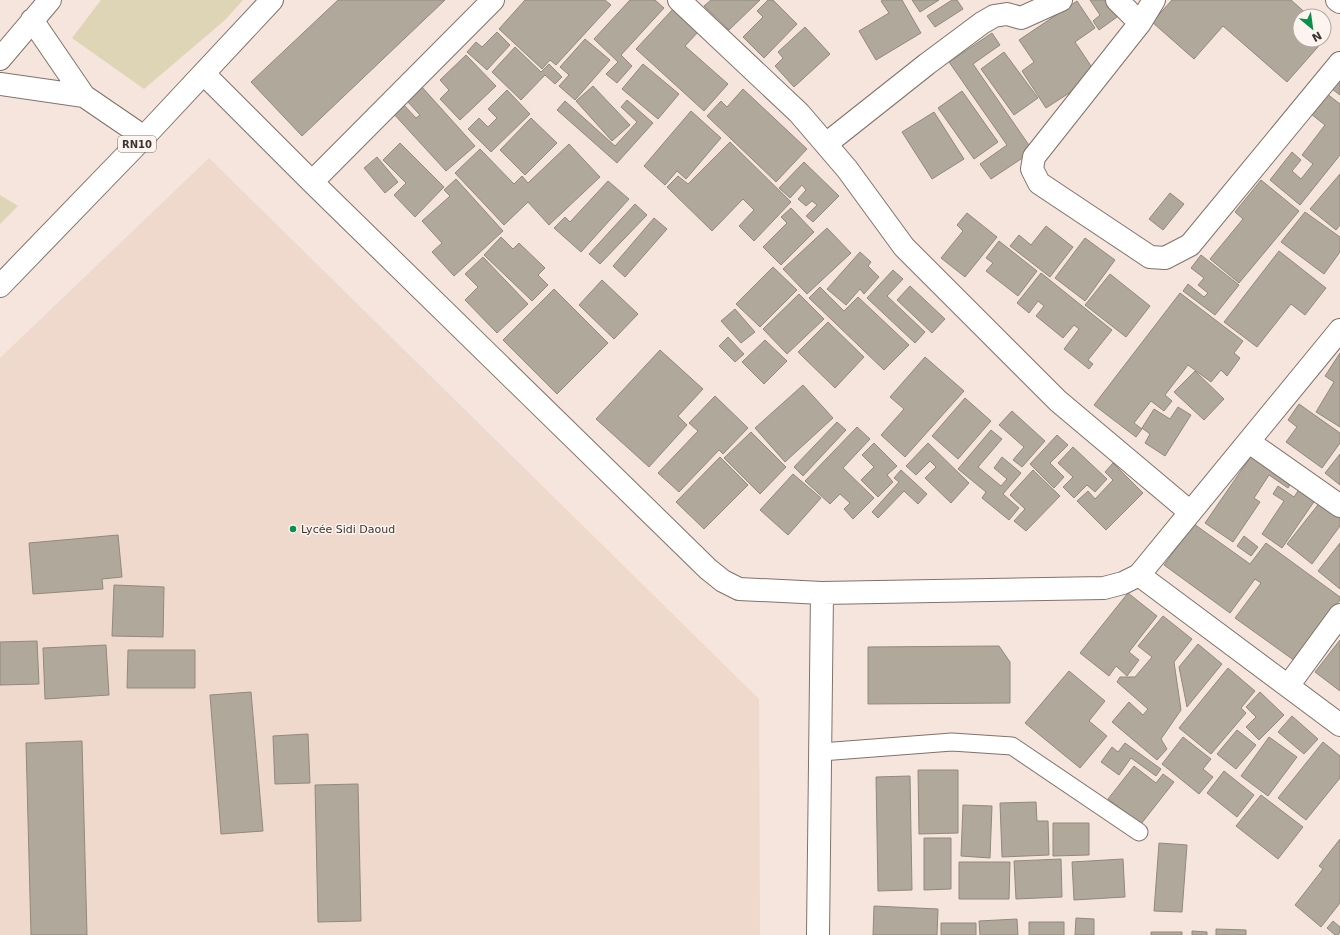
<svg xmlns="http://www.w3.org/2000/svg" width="1340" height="935" font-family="'DejaVu Sans',sans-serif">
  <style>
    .built { fill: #eed9cc }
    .green { fill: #ded5b7 }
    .building { fill: #b1a89c; stroke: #92887d }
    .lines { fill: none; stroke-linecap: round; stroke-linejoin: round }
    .lane-casing { stroke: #80726b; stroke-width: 19 }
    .street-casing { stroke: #80726b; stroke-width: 24 }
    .primary-casing { stroke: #80726b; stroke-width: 24 }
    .lane { stroke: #fff; stroke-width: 17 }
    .street { stroke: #fff; stroke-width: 22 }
    .primary { stroke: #fff; stroke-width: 22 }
    .poi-dot { fill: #0b8f4c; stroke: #fdf4ef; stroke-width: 1.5 }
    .labels { text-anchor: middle; stroke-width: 3; stroke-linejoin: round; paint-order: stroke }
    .shield { fill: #fdf4ef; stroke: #756e6b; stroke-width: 1 }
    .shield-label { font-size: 10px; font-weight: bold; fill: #3b3532 }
    .poi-label { font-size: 11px; fill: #3b3532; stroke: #fdf4ef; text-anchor: start }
  </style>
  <rect width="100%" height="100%" fill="#f5e5dd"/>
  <path class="built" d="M 209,158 L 759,699 L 760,935 L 0,935 L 0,358 Z"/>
  <path class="green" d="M 101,0 L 243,0 L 225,20 L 144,89 L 72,38 Z
    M 0,195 L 18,206 L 0,224 Z"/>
  <path class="building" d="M 338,0 L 445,0 L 302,136 L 251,82 Z
    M 525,0 L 605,0 L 611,5 L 556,65 L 550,60 L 542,69 L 499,29 Z
    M 630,0 L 655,0 L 664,8 L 621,55 L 632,66 L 617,83 L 606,74 L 618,62 L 594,39 Z
    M 711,0 L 760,0 L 729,30 L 704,6 Z
    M 768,0 L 773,0 L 797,24 L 764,58 L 743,37 L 763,17 L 757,11 Z
    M 883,0 L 902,0 L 921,33 L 876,60 L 859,31 L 889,13 L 881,1 Z
    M 912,0 L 939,0 L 920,12 Z
    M 952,0 L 957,0 L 963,9 L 935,27 L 927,16 Z
    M 1090,0 L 1105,0 L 1117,17 L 1099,30 L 1093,21 L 1100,15 Z
    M 1172,0 L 1291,0 L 1309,16 L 1300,16 L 1300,40 L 1324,40 L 1287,82 L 1223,26 L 1194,59 L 1152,22 Z
    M 1077,1 L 1095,28 L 1075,42 L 1097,75 L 1046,108 L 1022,71 L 1034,62 L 1019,40 Z
    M 673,9 L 698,32 L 685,46 L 728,84 L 704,111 L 636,49 Z
    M 805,27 L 830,54 L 794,87 L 775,66 L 783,58 L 778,52 Z
    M 497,32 L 510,45 L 487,70 L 467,52 L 476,42 L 482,47 Z
    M 992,33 L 1000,45 L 973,64 L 1033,151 L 991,179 L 980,164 L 1007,145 L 949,62 Z
    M 585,39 L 610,60 L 575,100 L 559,86 L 569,75 L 560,67 Z
    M 515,47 L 541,72 L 549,64 L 562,77 L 555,84 L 545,75 L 521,100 L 492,72 Z
    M 1004,52 L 1038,98 L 1014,115 L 981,69 Z
    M 466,55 L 496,86 L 460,120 L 440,99 L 449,90 L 440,80 Z
    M 643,64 L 679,94 L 658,119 L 622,89 Z
    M 1340,71 L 1340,95 L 1328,86 Z
    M 421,86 L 475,146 L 446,171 L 392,112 L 402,103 L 416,118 L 420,115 L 406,100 Z
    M 593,86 L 630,125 L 612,141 L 576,101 Z
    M 743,89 L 807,149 L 776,182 L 707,116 L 721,101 L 727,107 Z
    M 507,90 L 530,114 L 491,152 L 468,129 L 479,118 L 488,127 L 497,118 L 488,109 Z
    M 1322,90 L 1340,104 L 1340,155 L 1300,205 L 1270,180 L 1292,152 L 1301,160 L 1292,171 L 1301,179 L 1313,164 L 1302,155 L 1325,125 L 1306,110 Z
    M 962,91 L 998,142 L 974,159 L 938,108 Z
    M 627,100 L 653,123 L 617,163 L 557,110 L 565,101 L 615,146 L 637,122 L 621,107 Z
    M 691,111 L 721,138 L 686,179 L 677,171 L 665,185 L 644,166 Z
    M 934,112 L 964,159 L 932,179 L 902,132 Z
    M 531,118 L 557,143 L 525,175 L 500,150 Z
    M 730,142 L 791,202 L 754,241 L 739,226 L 754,210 L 743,199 L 712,231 L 667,187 L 678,176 L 688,184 Z
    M 400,143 L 444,187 L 415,217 L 394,195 L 406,183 L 383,160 Z
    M 569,144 L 600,177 L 549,225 L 528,202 L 504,225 L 455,173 L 480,149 L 514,184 L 522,176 L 528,183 Z
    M 377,157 L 398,182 L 385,193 L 364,168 Z
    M 804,162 L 839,196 L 813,222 L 806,216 L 817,205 L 812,201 L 806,206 L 798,199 L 806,190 L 802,185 L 790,198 L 779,188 Z
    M 1340,174 L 1340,225 L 1336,230 L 1310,209 Z
    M 456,179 L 503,231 L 454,276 L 432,252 L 442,243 L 422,221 L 450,196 L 444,190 Z
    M 1261,180 L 1299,211 L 1239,283 L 1210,259 L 1243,219 L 1235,212 Z
    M 608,181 L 629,199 L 581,252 L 554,228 L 565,217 L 570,222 Z
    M 1170,193 L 1184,204 L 1163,230 L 1149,219 Z
    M 635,204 L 647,215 L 600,264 L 589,254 Z
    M 791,208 L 814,232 L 781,265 L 763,247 L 787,223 L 781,217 Z
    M 1305,212 L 1340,237 L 1340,252 L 1324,274 L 1281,242 Z
    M 967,213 L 997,237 L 965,277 L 941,258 L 963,231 L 957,225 Z
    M 654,218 L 667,229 L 625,277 L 613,266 Z
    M 1046,226 L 1073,247 L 1050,277 L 1010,246 L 1019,235 L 1031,245 Z
    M 827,228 L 851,253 L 807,294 L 783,269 Z
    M 501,237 L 513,249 L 519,243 L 545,268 L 538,275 L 548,285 L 532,301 L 484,255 Z
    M 1085,238 L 1115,260 L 1085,301 L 1055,278 Z
    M 999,241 L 1037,271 L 1018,296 L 986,271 L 993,263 L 986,258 Z
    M 1279,251 L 1326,288 L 1305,315 L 1291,304 L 1257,347 L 1224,322 Z
    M 860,252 L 871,262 L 868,266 L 879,277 L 864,294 L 860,289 L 846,305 L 827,289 Z
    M 1201,255 L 1239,285 L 1215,315 L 1183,291 L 1188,284 L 1204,297 L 1208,293 L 1198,285 L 1204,278 L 1191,268 Z
    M 483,257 L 528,304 L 497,333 L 465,300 L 478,287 L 465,274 Z
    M 773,267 L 797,290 L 760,327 L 736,304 Z
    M 893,270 L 903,279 L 887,296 L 925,332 L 915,343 L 867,298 Z
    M 1041,273 L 1112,330 L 1088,360 L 1093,364 L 1089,369 L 1064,349 L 1079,329 L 1074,325 L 1063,338 L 1036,316 L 1044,306 L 1038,301 L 1029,313 L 1017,303 Z
    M 1110,274 L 1150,306 L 1126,337 L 1085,305 Z
    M 602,280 L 638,314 L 614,339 L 579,305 Z
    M 910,286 L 945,319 L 932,333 L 897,300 Z
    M 820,287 L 844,311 L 858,297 L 909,345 L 884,370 L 809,298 Z
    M 554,289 L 608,343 L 557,394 L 503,340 Z
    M 1180,293 L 1243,341 L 1234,353 L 1240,358 L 1227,376 L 1221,370 L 1211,382 L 1188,365 L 1165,395 L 1172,401 L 1164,411 L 1151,401 L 1134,423 L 1142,429 L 1136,437 L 1094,405 Z
    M 799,294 L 824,319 L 787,354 L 763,329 Z
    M 735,309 L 755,332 L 741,343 L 721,321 Z
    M 828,322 L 864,357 L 835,388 L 798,352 Z
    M 728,337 L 744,354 L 735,362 L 719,346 Z
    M 765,340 L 787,361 L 764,384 L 742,362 Z
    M 660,350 L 703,389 L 678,416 L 687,425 L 649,467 L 596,419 Z
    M 1340,353 L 1340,427 L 1316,412 L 1334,382 L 1325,376 Z
    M 925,357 L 964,391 L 905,457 L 881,435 L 904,409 L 890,397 Z
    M 1195,371 L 1224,399 L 1204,420 L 1174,392 Z
    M 803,385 L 833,418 L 785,462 L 755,428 Z
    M 715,396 L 748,428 L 723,454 L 719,450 L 679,492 L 658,473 L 698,431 L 689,423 Z
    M 965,398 L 991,421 L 958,459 L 932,436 Z
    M 1299,404 L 1340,433 L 1340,443 L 1322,468 L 1286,442 L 1297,427 L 1288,420 Z
    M 1178,407 L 1191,415 L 1165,456 L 1145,443 L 1150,434 L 1142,428 L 1154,409 L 1170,419 Z
    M 1012,411 L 1045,441 L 1022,467 L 1013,460 L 1024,447 L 999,425 Z
    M 837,422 L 846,430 L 803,476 L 794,467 Z
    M 857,427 L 870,439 L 843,468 L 874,498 L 853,519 L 844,509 L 850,503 L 840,494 L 830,504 L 805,481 Z
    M 991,430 L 1002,439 L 978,467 L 1001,486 L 1007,479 L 994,468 L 1002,457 L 1021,473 L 1003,494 L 1019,508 L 1009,520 L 982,498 L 986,492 L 958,469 Z
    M 751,432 L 786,467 L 760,494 L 724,458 Z
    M 1057,435 L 1068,445 L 1050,463 L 1064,477 L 1054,488 L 1030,464 Z
    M 874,443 L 897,466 L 887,475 L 893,482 L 878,497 L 861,480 L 874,467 L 862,455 Z
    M 928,443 L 969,483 L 951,503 L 925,478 L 936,467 L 930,461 L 916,475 L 906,466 Z
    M 1073,447 L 1107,479 L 1095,492 L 1087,485 L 1074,498 L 1063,487 L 1073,477 L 1058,463 Z
    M 1254,452 L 1293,479 L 1288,488 L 1269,475 L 1254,498 L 1260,502 L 1233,542 L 1205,523 Z
    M 1340,454 L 1340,485 L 1325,473 Z
    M 720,457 L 748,485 L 704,529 L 676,502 Z
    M 1113,463 L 1143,493 L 1106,530 L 1077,501 L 1088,491 L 1095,499 L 1113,480 L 1105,472 Z
    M 901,470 L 927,494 L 918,504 L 904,491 L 878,518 L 872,512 L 899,482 L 894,478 Z
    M 1033,470 L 1060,496 L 1026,531 L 1014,521 L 1025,509 L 1010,495 Z
    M 793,474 L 821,498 L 788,535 L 760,510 Z
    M 1302,485 L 1318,496 L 1282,548 L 1262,534 L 1284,501 L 1273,494 L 1278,486 L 1294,497 Z
    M 1321,501 L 1340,516 L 1340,526 L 1312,564 L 1287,544 Z
    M 1194,524 L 1250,564 L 1266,543 L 1340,597 L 1340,600 L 1295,661 L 1235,618 L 1261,583 L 1255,579 L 1230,613 L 1164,565 Z
    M 118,535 L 122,577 L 102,579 L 103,589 L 33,594 L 29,543 Z
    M 1244,536 L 1258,547 L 1251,556 L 1237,546 Z
    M 1340,543 L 1340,589 L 1318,571 Z
    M 114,585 L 164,587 L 163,637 L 112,636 Z
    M 1128,593 L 1157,616 L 1129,652 L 1139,660 L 1127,676 L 1116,666 L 1109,676 L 1080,653 Z
    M 1163,616 L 1192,639 L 1174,662 L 1181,710 L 1161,739 L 1167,749 L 1157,760 L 1112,722 L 1129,702 L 1143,715 L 1148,709 L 1117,682 L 1120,677 L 1135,677 L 1152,657 L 1138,646 Z
    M 1340,640 L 1340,691 L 1315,672 Z
    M 37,641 L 39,684 L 0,685 L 0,642 Z
    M 1198,644 L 1222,664 L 1187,707 L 1179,667 Z
    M 106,645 L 109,695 L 45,699 L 43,648 Z
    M 999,646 L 1010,662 L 1010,703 L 868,704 L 868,647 Z
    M 128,650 L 195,650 L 195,688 L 127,688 Z
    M 1228,668 L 1255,691 L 1241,708 L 1246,713 L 1211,754 L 1179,728 Z
    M 1069,671 L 1105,701 L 1089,721 L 1107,736 L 1080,768 L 1025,723 Z
    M 251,692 L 263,831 L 221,834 L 210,695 Z
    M 1260,692 L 1284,715 L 1259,740 L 1246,727 L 1256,717 L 1246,707 Z
    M 1292,716 L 1318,739 L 1304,754 L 1278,732 Z
    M 1237,730 L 1256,745 L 1236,769 L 1217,754 Z
    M 308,734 L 310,783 L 275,784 L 273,736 Z
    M 1183,737 L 1211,759 L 1203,769 L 1213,777 L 1199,794 L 1162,764 Z
    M 1269,737 L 1297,757 L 1268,796 L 1241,776 Z
    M 82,741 L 87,935 L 31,935 L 26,743 Z
    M 1323,742 L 1340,756 L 1340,778 L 1306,820 L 1278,798 Z
    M 1125,743 L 1161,769 L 1156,776 L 1131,758 L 1119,775 L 1101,762 L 1112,747 L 1118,752 Z
    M 1134,766 L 1156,783 L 1163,774 L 1174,782 L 1141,824 L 1108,799 Z
    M 918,770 L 958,770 L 958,833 L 919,834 Z
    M 1224,771 L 1254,795 L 1237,817 L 1207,793 Z
    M 910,776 L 912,890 L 878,891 L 876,777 Z
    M 358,784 L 361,921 L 318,922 L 315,785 Z
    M 1261,795 L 1303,827 L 1278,859 L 1236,826 Z
    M 1036,802 L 1037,821 L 1048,821 L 1049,855 L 1002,857 L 1000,803 Z
    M 963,805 L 992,806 L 990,858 L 961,856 Z
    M 1053,823 L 1089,823 L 1089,855 L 1053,856 Z
    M 924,838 L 951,838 L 951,889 L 924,890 Z
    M 1340,839 L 1340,903 L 1321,927 L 1295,905 L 1323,869 L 1319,866 Z
    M 1159,843 L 1187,845 L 1182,912 L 1154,911 Z
    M 1061,859 L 1062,897 L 1016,899 L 1014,861 Z
    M 1123,859 L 1125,897 L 1074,900 L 1072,862 Z
    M 959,862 L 1010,862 L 1009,899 L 959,899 Z
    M 874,906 L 938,909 L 937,935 L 873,935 Z
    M 1076,918 L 1094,919 L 1094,935 L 1075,935 Z
    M 1017,919 L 1018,935 L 980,935 L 979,921 Z
    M 1333,921 L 1340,927 L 1340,932 L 1338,935 L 1335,935 L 1327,928 Z
    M 1029,922 L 1064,922 L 1064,935 L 1029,935 Z
    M 941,923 L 976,923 L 976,935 L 941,935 Z
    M 1216,929 L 1246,930 L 1246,935 L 1216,935 Z
    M 1192,931 L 1207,932 L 1207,935 L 1192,935 Z
    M 1151,932 L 1182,932 L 1182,935 L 1151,935 Z"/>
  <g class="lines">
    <defs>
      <path id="lane" d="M 821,752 L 952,742 L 1012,746 L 1139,832"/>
      <path id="street" d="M 679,0 L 799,113 L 847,169 L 904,247 L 1058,401 L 1190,512
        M 1117,0 L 1140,23
        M 1154,0 L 1140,23 L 1034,157 L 1032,169 L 1039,183 L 1150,257 L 1165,258 L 1190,245 L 1340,63
        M 1337,0 L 1340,2
        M 32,20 L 84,96
        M 0,59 L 50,0
        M 204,74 L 312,182 L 708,569 L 723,581 L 739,589 L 822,593 L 1104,588 L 1123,583 L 1139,575 L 1340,330
        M 0,84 L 84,96 L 144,137
        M 826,144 L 927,64 L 982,23 L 994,16 L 1007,14 L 1021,18 L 1061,0
        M 312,182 L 493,0
        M 1249,442 L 1340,506
        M 1139,575 L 1340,725
        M 1288,686 L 1340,615
        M 818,935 L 822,593"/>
      <path id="primary" d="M 0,286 L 144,137 L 272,0"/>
    </defs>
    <use href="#lane" class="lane-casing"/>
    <use href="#street" class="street-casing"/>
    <use href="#primary" class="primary-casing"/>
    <use href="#lane" class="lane"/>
    <use href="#street" class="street"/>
    <use href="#primary" class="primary"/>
  </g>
  <circle class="poi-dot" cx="293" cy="529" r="4"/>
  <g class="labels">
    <rect class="shield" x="118" y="136" width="38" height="16" rx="3"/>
    <g class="shield-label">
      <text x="137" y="148">RN10</text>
    </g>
    <g class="poi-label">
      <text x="301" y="533">Lycée Sidi Daoud</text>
    </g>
  </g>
  <g transform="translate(1312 28) rotate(151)"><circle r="19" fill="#fdf4ef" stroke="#afa8a3"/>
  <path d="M0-3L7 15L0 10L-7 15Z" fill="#0b8f4c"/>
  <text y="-6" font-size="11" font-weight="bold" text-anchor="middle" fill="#3b3532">N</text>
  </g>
</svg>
